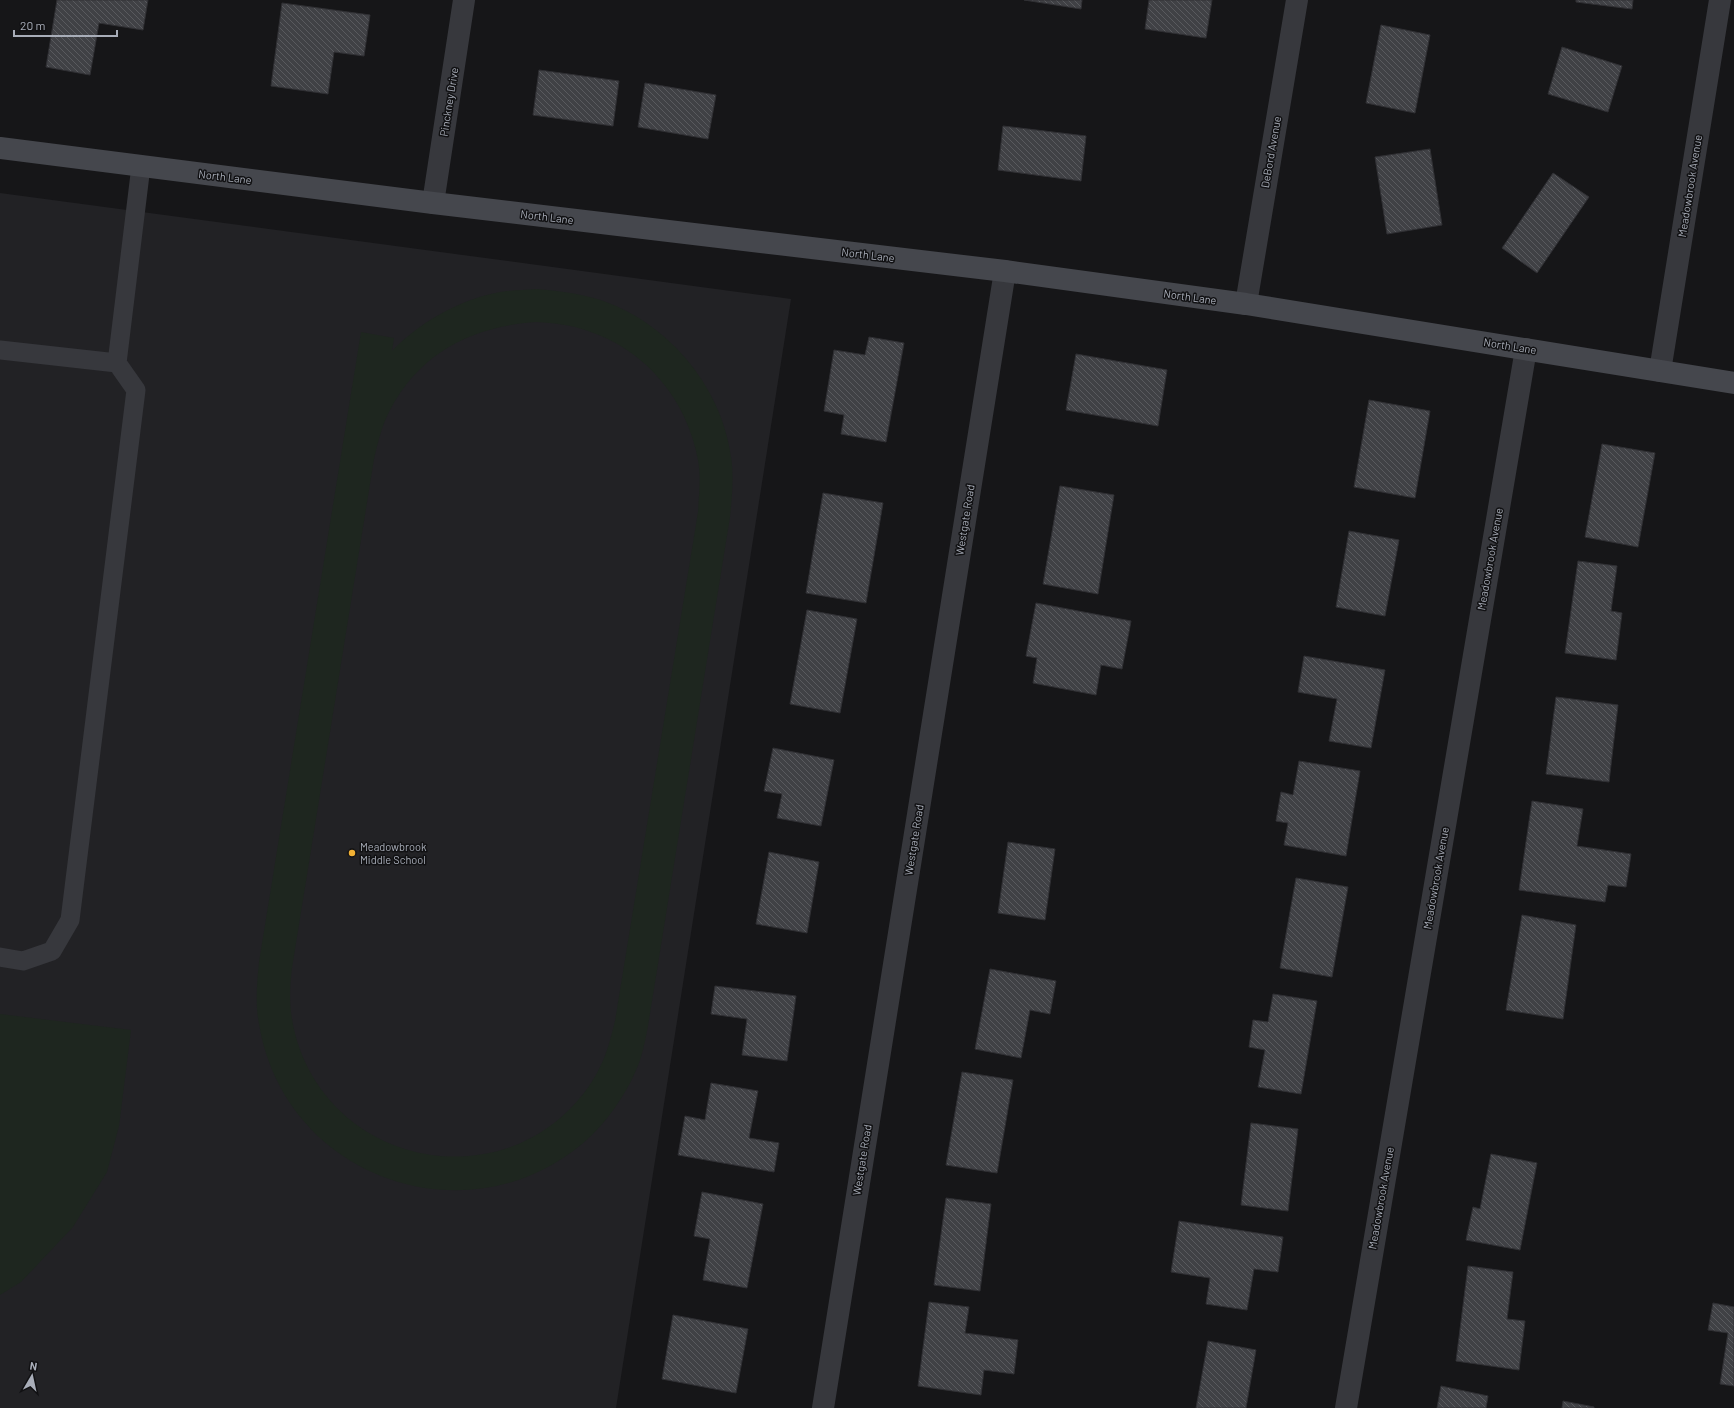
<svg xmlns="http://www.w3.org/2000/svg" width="1734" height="1408" font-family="Barlow,sans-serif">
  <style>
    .built { fill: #222225 }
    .garden { fill: #1e261f; fill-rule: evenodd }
    .building { fill: url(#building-back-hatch); stroke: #303034 }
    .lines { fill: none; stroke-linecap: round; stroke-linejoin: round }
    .lane { stroke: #37383d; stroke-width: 19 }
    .street { stroke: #37383d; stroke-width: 22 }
    .secondary { stroke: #45474d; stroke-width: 22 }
    .poi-dot { fill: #f2b134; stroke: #111113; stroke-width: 1.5 }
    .labels { text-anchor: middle; stroke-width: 3; stroke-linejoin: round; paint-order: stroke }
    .street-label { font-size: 11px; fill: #a8adb8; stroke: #111113 }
    .poi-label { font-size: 11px; fill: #a8adb8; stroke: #111113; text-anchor: start }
  </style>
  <defs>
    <pattern id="building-back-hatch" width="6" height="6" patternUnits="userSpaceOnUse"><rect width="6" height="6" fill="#404145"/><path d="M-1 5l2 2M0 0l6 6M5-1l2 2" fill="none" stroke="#595a5e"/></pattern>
  </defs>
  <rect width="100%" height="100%" fill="#161618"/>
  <path class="built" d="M 0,193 L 791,299 L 616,1408 L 0,1408 Z"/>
  <path class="garden" d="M 537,289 C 558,291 577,293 597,299 C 666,320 722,386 731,457 C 734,477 732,497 730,517 L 648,1026 C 646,1036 644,1047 641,1057 C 632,1085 613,1114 592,1135 C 477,1245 285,1182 259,1024 C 255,1004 257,983 259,962 L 361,332 L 394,338 L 392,351 C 422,320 464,297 507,291 C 517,290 527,290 537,289 ZM 537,322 C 554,323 572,325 588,331 C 646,350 687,400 698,460 C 701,477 699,494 698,512 L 615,1021 C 611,1037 607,1054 599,1069 C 582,1103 551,1131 516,1145 C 418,1183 309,1124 292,1019 C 289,1002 290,985 292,968 L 374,459 C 378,442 382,425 390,410 C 421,351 474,326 537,322 Z
    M 0,1014 L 131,1030 L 119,1126 L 107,1172 L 73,1227 L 21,1282 L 0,1295 Z"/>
  <path class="building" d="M 57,0 L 148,0 L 143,30 L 99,23 L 90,75 L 46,67 Z
    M 1024,0 L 1082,0 L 1081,9 Z
    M 1149,0 L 1212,0 L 1206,38 L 1145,29 Z
    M 1576,0 L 1633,0 L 1632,9 L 1576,2 Z
    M 282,3 L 370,15 L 364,56 L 334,52 L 328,94 L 271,86 Z
    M 1381,25 L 1430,35 L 1415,113 L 1366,103 Z
    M 1562,47 L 1622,66 L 1608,112 L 1548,94 Z
    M 539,70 L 619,81 L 613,126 L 533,115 Z
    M 645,83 L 716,95 L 708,139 L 638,127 Z
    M 1003,126 L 1086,136 L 1081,181 L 998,170 Z
    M 1430,149 L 1442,225 L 1387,234 L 1375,157 Z
    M 1553,173 L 1589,197 L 1537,273 L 1502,248 Z
    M 869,337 L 904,343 L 886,442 L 841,434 L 844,415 L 824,411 L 834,350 L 865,355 Z
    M 1076,354 L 1167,370 L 1158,426 L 1066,410 Z
    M 1369,400 L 1430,411 L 1415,498 L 1354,487 Z
    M 1602,444 L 1655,453 L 1638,547 L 1585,537 Z
    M 1060,486 L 1114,495 L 1098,594 L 1043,584 Z
    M 823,493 L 883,503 L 866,603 L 806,593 Z
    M 1349,531 L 1399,540 L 1385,616 L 1336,607 Z
    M 1578,561 L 1617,566 L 1611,611 L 1622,613 L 1616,660 L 1565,653 Z
    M 1036,603 L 1131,621 L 1122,669 L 1101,665 L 1096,695 L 1033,683 L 1037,658 L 1026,656 Z
    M 807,610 L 857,619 L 840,713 L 790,704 Z
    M 1304,656 L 1385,670 L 1371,748 L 1329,741 L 1337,699 L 1298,692 Z
    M 1556,697 L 1618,705 L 1609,782 L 1546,774 Z
    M 773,748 L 834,760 L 821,826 L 777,818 L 782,794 L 764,791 Z
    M 1299,761 L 1360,771 L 1346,856 L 1284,845 L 1288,823 L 1276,821 L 1281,792 L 1293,795 Z
    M 1532,801 L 1583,809 L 1577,846 L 1631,854 L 1626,887 L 1608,885 L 1605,902 L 1519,890 Z
    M 1008,842 L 1055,849 L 1045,920 L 998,913 Z
    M 769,852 L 819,862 L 807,933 L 756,924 Z
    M 1296,878 L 1348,887 L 1332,977 L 1280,968 Z
    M 1522,915 L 1576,925 L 1563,1019 L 1506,1010 Z
    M 990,969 L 1056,981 L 1050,1014 L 1030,1010 L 1021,1058 L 975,1049 Z
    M 715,986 L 796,996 L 787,1061 L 742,1055 L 747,1019 L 711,1014 Z
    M 1273,994 L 1317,1001 L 1301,1094 L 1258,1087 L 1265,1050 L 1249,1047 L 1253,1020 L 1268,1022 Z
    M 962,1072 L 1013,1080 L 997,1173 L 946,1165 Z
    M 711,1083 L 758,1091 L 749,1138 L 779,1143 L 774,1172 L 678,1155 L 685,1116 L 705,1120 Z
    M 1251,1123 L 1298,1129 L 1288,1211 L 1241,1205 Z
    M 1491,1154 L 1537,1163 L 1520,1250 L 1466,1240 L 1473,1207 L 1480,1209 Z
    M 702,1192 L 763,1204 L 747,1288 L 703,1280 L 710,1239 L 694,1236 Z
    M 946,1198 L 991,1204 L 980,1291 L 934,1285 Z
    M 1179,1221 L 1283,1237 L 1278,1272 L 1254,1269 L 1247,1310 L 1206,1304 L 1210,1278 L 1171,1272 Z
    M 1468,1266 L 1513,1272 L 1507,1319 L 1525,1321 L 1519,1370 L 1456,1361 Z
    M 929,1302 L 969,1307 L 965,1333 L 1018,1340 L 1014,1374 L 984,1370 L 981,1395 L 918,1386 Z
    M 1713,1303 L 1734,1307 L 1734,1386 L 1720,1384 L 1728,1333 L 1708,1330 Z
    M 673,1315 L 748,1329 L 736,1393 L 662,1379 Z
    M 1208,1341 L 1256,1350 L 1246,1408 L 1196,1408 Z
    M 1441,1386 L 1488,1396 L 1486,1408 L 1437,1408 Z
    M 1563,1401 L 1594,1407 L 1594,1408 L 1562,1408 Z"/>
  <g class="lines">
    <path class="lane" d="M 0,350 L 117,363
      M 0,957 L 23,961 L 52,951 L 70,920 L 136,390 L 117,363 L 141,166"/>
    <path class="street" d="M 433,203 L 464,0
      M 1246,304 L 1297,0
      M 1660,371 L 1720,0
      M 823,1408 L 1005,271
      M 1346,1408 L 1526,349"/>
    <path class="secondary" d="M 0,148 L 433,203 L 1005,271 L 1246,304 L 1734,383"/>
  </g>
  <circle class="poi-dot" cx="352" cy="853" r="4"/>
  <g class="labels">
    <g class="street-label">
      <text transform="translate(449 102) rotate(-81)" y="4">Pinckney Drive</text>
      <text transform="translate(1271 152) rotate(-80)" y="4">DeBord Avenue</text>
      <text transform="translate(225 177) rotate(7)" y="4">North Lane</text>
      <text transform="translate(1690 186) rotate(-81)" y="4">Meadowbrook Avenue</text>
      <text transform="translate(547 217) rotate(7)" y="4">North Lane</text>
      <text transform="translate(868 255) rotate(7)" y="4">North Lane</text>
      <text transform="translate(1190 297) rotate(8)" y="4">North Lane</text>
      <text transform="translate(1510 346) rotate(9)" y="4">North Lane</text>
      <text transform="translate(965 520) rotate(-81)" y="4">Westgate Road</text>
      <text transform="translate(1490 559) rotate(-80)" y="4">Meadowbrook Avenue</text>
      <text transform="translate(914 840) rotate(-81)" y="4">Westgate Road</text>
      <text transform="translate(1436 878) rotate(-80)" y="4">Meadowbrook Avenue</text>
      <text transform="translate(862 1160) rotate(-81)" y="4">Westgate Road</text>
      <text transform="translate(1381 1198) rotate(-80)" y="4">Meadowbrook Avenue</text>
    </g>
    <g class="poi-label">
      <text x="360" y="851">Meadowbrook<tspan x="360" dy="13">Middle School</tspan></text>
    </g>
  </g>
  <g transform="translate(32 1376) rotate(9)" stroke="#111113" stroke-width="3" paint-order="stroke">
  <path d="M0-3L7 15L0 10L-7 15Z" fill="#a8adb8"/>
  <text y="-6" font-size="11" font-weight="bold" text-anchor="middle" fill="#a8adb8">N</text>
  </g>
  <path d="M14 30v6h103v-6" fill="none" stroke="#a8adb8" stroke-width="2"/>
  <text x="20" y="30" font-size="12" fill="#a8adb8" stroke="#111113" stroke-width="3" paint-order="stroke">20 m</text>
</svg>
